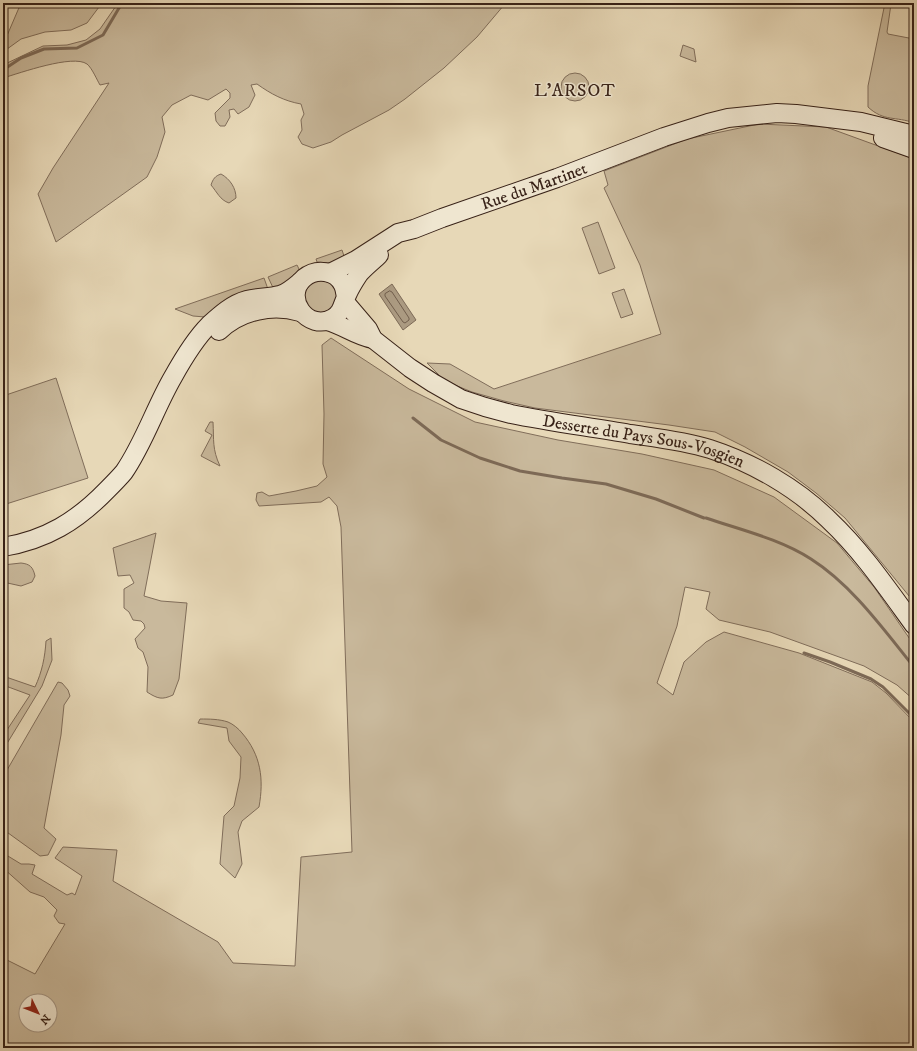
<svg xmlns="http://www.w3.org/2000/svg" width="917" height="1051" font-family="'IM FELL DW Pica',serif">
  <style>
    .green { fill: #c9b99c; stroke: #806d5a; fill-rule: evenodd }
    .water { fill: #ab9a81; stroke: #7d6a57 }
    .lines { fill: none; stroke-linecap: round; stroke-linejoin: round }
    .shore { stroke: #715e4c; stroke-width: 1 }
    .stream { stroke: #7d6a57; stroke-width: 3 }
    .secondary-casing { stroke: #372117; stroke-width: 20 }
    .secondary { stroke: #efe6d0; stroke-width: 18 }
    .labels { text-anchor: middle; stroke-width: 3; stroke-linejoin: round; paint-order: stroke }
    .street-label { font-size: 17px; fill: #372117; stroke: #efe6d0 }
    .neighbourhood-label { font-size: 18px; letter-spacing: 1px; fill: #372117; stroke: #efe6d0 }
  </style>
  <rect width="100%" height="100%" fill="#e7d8b7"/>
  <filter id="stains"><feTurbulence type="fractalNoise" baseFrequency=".005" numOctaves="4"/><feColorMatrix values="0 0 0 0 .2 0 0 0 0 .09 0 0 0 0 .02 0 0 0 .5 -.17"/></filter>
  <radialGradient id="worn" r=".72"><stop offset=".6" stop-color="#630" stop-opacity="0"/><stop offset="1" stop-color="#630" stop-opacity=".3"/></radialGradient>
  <path class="green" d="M 21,3 L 102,3 L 87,23 L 71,30 L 45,32 L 21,39 L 3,52 L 3,45 Z
    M 118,3 L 496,3 L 504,5 L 477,37 L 444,68 L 405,99 L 389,110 L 342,135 L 331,142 L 313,148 L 302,144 L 298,137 L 302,130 L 301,120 L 304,114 L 301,104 C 284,101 271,94 257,84 L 251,85 L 255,95 L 249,107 L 238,114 L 234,109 L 229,110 L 230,117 L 225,126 L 220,126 L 216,121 L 215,113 L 230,98 L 230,93 L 226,89 L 208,100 L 191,95 L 172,105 L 162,117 L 165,132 L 157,157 L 147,177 L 56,242 L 38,194 L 53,168 L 109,83 L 100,85 C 97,80 92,68 87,64 C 73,54 20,73 3,78 L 3,65 L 43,46 L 67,45 L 86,40 L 100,29 Z
    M 885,3 L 891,4 L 887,32 L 888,34 L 914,39 L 914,123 C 896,116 884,122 868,107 L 868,86 Z
    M 683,45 L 694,49 L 696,62 L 680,56 Z
    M561 87a14 14 0 1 1 28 0a14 14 0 1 1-28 0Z
    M 759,124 L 826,127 L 914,159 L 914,602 L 845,518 L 816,493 L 788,472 L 745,447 L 715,432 L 669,425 L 535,408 L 504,401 L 472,392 L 445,381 L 427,363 L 450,364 L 494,389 L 661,334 L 640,265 L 604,188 L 608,185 L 604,171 L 687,139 Z
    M 221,174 C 230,179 236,188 236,198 L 229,203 C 220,200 217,192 211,185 C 213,179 215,176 221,174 Z
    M 598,222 L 615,268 L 599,274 L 582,228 Z
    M 342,250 L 346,262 L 339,264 L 317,262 L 316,259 Z
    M 297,265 L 299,269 L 295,276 L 275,292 L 268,277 Z
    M 264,278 L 269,292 L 205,317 L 193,316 L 175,309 Z
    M 332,279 L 340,302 L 326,315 L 308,310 L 302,292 L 308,281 Z
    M 624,289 L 633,314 L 621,318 L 612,293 Z
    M 331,338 L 409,389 L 475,422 L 558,440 L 642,454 L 714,470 L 774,497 L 837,543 L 874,587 L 914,645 L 914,700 L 897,685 L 864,666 L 770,632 L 719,620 L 706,609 L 710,592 L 685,587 L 677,626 L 657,683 L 673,695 L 684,662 L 706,642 L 724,632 L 799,653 L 872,682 L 886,693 L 914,722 L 914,1048 L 3,1048 L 3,958 L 35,974 L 65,924 L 59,923 L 54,916 L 57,910 L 44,897 L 30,892 L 3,868 L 3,853 L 21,864 L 29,864 L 35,865 L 32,874 L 67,895 L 72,893 L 75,895 L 82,876 L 55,858 L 63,847 L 117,850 L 113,881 L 218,942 L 233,963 L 295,966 L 301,857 L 352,852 L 341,527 L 337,506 L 329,497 L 321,502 L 259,506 L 256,500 L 257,493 L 262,492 L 269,496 L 296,491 L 317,486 L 327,477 L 323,464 L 324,414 L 322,345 ZM 26,1001 L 50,1001 L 50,1025 L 26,1025 Z
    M 56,378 L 88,478 L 3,505 L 3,396 Z
    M 210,422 L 213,422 C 214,440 212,449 220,466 L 201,456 L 212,435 L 205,431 Z
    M 156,533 L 144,596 L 161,601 L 187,603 L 179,679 L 173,695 C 162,700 158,699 147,692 L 148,667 L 143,652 L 138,648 L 135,639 L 145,628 L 144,624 L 141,621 L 133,620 L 129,612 L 124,608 L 124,589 L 134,583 L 130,575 L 118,576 L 113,548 Z
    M 21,563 C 30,564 33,567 35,576 L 32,582 L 21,586 L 3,582 L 3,565 Z
    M 51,638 L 52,660 L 42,686 L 3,750 L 3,736 L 30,695 L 3,685 L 3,676 L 35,687 C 42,672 45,657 46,641 Z
    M 58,682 L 62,683 L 68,690 L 70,696 L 64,705 L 61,735 L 44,828 L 56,839 L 48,855 L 40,856 L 4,830 L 3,827 L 3,777 Z
    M 200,719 C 209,719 219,719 228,722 C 233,724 239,729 242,733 C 261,755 264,779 259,807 L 242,821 L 238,832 L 242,864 L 235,878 L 220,864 L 224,816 L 234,806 L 240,778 L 241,757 L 229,741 L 227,728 L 198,723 Z"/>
  <path class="water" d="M 392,284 L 416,320 L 403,330 L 379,294 Z"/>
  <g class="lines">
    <path class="shore" d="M 390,291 L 392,292 L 409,318 L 409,320 L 405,323 L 403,322 L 385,296 L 385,294 Z"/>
    <path class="stream" d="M 3,70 L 21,58 L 44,49 L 77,48 L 103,35 L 122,3
      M 413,418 L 441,440 L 480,458 L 520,471 L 562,478 L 606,484 L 656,499 L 704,518
      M 706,518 C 741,530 780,539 811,559 C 852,585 884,630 914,667
      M 804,653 L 830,662 L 871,679 L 883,687 L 914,718"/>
    <defs>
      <g id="secondary">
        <path d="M 883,138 L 914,149"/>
        <path id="s1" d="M 330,273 L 356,260 L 398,233 L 414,229 L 442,218 L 557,178 L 664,137 L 708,123 L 728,118 L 777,113 L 796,114 L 861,122 L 914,135"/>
        <path d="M 346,297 C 345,293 345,289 343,285 C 336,270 316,268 304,278 C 282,297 308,333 333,318 C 343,312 342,304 347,295 C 350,288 355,280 359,274 C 365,267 373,261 379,255"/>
        <path id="s2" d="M 345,302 L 368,329 L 373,339 L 410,368 L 433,383 L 461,399 L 485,407 L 511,414 C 550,422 590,427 630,434 C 657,438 684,441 710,449 C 753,463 797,488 829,520 C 862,551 887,588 914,625"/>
        <path d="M 327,321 C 343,325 356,336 373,339"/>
        <path d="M 219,331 C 241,310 273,304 300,312"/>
        <path d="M 3,547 C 46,540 77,521 107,490 C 113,484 119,478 124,472 C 144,443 155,408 173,377 C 183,359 194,340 209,325 C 220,315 232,304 247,300 C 258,297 269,298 280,295 C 287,293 294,287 300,282"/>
      </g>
    </defs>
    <use href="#secondary" class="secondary-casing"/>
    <use href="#secondary" class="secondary"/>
  </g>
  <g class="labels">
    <g class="street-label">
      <text dy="6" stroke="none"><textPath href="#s1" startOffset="223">Rue du Martinet</textPath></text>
      <text dy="6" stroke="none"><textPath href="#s2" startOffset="341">Desserte du Pays Sous-Vosgien</textPath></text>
    </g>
    <g class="neighbourhood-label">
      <text x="575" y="96">L'ARSOT</text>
    </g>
  </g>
  <rect width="917" height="1051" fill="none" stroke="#e7d8b7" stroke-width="16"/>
  <rect x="4" y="4" width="909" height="1043" fill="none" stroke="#372117" stroke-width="2"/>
  <rect x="8" y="8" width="901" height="1035" fill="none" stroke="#372117"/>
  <g transform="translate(38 1013) rotate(133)"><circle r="19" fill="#efe6d0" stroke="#a59786"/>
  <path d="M0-3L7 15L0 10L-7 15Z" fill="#8f2418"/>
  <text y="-6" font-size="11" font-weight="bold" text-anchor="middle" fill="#372117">N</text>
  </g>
  <rect width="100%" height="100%" filter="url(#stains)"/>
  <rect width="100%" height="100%" fill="url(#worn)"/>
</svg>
